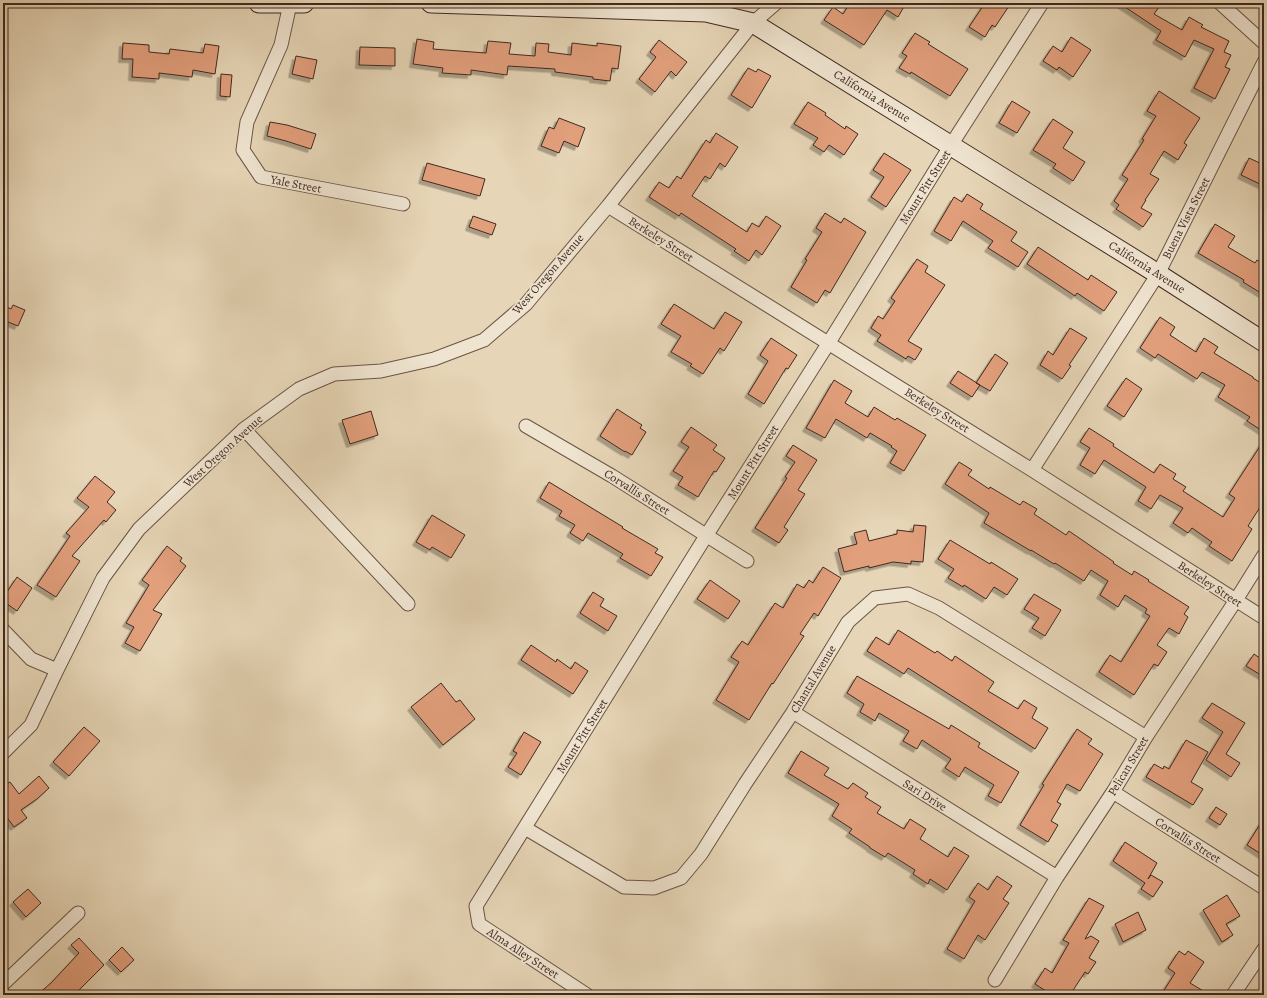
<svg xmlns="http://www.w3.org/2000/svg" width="1267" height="998" font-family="Alegreya,serif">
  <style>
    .building { fill: #e29f7b; stroke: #402920; filter: url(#shadow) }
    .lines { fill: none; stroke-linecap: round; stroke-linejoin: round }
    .street-casing { stroke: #6a5446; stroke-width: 15 }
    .secondary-casing { stroke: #402920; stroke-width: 21 }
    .street { stroke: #efe4d0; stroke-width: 13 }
    .secondary { stroke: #efe4d0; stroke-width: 19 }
    .labels { text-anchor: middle; stroke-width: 3.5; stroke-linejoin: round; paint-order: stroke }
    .street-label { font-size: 12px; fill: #402920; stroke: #efe4d0 }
  </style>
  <defs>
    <filter id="shadow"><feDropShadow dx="-3.5" dy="3.5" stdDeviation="0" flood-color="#0004"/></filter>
  </defs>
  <rect width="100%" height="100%" fill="#e6d5b6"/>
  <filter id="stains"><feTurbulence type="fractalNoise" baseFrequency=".005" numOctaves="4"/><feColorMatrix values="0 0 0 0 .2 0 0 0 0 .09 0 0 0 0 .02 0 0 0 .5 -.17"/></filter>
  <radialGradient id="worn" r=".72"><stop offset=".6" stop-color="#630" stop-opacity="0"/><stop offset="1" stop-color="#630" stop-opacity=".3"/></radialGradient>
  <path class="building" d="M 850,3 L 906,3 L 898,17 L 887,10 L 864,45 L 824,20 L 833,7 L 843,14 Z
    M 985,3 L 1011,3 L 995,27 L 992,25 L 985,37 L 969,27 Z
    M 1119,3 L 1162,3 L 1154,14 L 1182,30 L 1189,17 L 1203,25 L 1201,27 L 1229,41 L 1224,52 L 1231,55 L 1225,67 L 1230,69 L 1215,99 L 1194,88 L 1214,49 L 1194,40 L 1185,57 L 1156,40 L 1161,31 Z
    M 915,33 L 930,42 L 928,44 L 968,69 L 950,96 L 911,72 L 910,74 L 899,68 L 907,56 L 902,53 Z
    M 1071,37 L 1091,50 L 1073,77 L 1059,67 L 1057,70 L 1043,61 L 1053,46 L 1062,52 Z
    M 417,39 L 434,42 L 433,49 L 486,53 L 488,41 L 511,43 L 509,54 L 535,56 L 536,43 L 549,44 L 548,52 L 571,55 L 572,43 L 597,46 L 597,43 L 621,46 L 618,69 L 612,68 L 610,81 L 593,79 L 593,77 L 555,72 L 555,69 L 508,66 L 507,75 L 471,70 L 471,75 L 442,73 L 443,68 L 413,64 Z
    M 659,40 L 687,62 L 676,76 L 671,71 L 655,92 L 639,79 L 656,57 L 650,52 Z
    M 123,43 L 149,45 L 149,52 L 169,54 L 170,49 L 203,53 L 205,44 L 219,46 L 215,74 L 193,70 L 192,77 L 159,73 L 159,79 L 132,77 L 133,59 L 122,59 Z
    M 360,47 L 395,48 L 395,66 L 359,65 Z
    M 296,56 L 317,60 L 313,79 L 292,74 Z
    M 748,68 L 756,72 L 758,69 L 771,76 L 752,108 L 731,95 Z
    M 221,74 L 232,75 L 230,97 L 220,96 Z
    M 1159,91 L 1200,118 L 1184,143 L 1187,145 L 1178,160 L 1164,151 L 1150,174 L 1159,179 L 1145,200 L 1146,200 L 1141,208 L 1152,214 L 1143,227 L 1116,209 L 1119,205 L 1114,201 L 1128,179 L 1122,175 L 1144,140 L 1142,139 L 1156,116 L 1147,111 Z
    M 1012,101 L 1030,112 L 1017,133 L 999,123 Z
    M 808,102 L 826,113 L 825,115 L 845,129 L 846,126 L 858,134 L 844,155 L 829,145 L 824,152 L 813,145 L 818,138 L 794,124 Z
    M 559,118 L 585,128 L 578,147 L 564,141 L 559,153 L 541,146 L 549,127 L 554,129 Z
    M 1053,119 L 1073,132 L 1063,148 L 1085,162 L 1073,181 L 1053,168 L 1056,164 L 1033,150 Z
    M 270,122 L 287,125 L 316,134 L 311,149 L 286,141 L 267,136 Z
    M 716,133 L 738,147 L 725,167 L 720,163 L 710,179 L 705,176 L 692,196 L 747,232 L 752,223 L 759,227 L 766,216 L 781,226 L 762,255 L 756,250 L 749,261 L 734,251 L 736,249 L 681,213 L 679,216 L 649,197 L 659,182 L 669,188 L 677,176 L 681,179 L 706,140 L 710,143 Z
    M 884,153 L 911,170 L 886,207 L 871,197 L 884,177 L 873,170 Z
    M 1249,158 L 1264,165 L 1264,186 L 1241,175 Z
    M 427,163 L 485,179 L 480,196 L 422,180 Z
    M 967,194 L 983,204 L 980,209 L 1017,232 L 1011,241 L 1028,252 L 1018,267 L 988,248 L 993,241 L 963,221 L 951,241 L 934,231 L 954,197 L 962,202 Z
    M 825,213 L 841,223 L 844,218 L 866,232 L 830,293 L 825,290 L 817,303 L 791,287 L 807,260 L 805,259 L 822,232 L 816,228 Z
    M 473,216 L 496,224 L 492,235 L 469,227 Z
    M 1215,224 L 1235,236 L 1228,247 L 1255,263 L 1257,260 L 1264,264 L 1264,295 L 1243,282 L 1244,280 L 1198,253 Z
    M 1038,247 L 1088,280 L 1091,275 L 1117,292 L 1104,311 L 1077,293 L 1075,296 L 1027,264 Z
    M 917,259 L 928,266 L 925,272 L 945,285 L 908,341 L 922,349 L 915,360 L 908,356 L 906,359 L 877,341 L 881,335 L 871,328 L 878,316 L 883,319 L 895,301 L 891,298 Z
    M 674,304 L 714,329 L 725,312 L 742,322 L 724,351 L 720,348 L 703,374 L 690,366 L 692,364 L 671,352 L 681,336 L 661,324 Z
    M 3,305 L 11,309 L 13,305 L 25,310 L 18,326 L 3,320 Z
    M 1160,317 L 1175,327 L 1170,335 L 1196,352 L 1204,338 L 1218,347 L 1214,353 L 1253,377 L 1253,378 L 1264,385 L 1264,432 L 1247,421 L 1250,417 L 1218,397 L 1225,385 L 1202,372 L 1197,379 L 1158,354 L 1155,358 L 1140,348 Z
    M 1070,328 L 1087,338 L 1069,365 L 1071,366 L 1062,379 L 1040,365 L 1048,351 L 1053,355 Z
    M 771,338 L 797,355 L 788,369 L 786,368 L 764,404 L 748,394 L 768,361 L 760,355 Z
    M 995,354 L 1008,363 L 990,391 L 976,383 Z
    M 958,371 L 980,385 L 972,397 L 950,383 Z
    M 1126,378 L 1142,389 L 1124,417 L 1107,406 Z
    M 834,380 L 852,391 L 845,403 L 868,417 L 874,407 L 895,420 L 897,418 L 926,435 L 904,471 L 890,463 L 897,451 L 891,447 L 892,446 L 870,433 L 867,438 L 836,419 L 825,438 L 806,428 Z
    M 617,409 L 642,425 L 640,428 L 646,432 L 632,455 L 625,451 L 625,452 L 600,436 Z
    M 371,411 L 378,435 L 350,444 L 342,420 Z
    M 691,427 L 717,445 L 713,450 L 725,458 L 716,472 L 714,471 L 698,497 L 678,485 L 683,477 L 673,471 L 689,447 L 681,442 Z
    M 1089,428 L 1114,444 L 1113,446 L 1154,473 L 1160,464 L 1176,474 L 1173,479 L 1186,487 L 1183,491 L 1223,517 L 1235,498 L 1229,494 L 1264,440 L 1264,501 L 1248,526 L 1252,529 L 1232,561 L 1209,546 L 1212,542 L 1192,528 L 1188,533 L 1173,523 L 1183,508 L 1160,495 L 1151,509 L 1138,501 L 1146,487 L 1104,460 L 1095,474 L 1080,465 L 1090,448 L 1080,442 Z
    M 793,445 L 817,460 L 798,490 L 805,494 L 784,527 L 788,530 L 779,543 L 755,528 L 787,478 L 785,477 L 795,462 L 786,456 Z
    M 959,462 L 972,470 L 968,475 L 989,489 L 990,487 L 1020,505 L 1023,501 L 1037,509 L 1034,514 L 1066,535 L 1069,531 L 1114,562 L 1113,563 L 1132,575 L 1134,571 L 1149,580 L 1148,581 L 1189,607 L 1184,614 L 1188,617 L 1179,634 L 1169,628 L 1157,645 L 1167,652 L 1158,666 L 1154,664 L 1134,695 L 1099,672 L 1110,655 L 1121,662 L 1150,616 L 1145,613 L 1147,609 L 1125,595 L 1118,607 L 1100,595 L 1108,581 L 1091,570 L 1084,581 L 1055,563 L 1054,564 L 1031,550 L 1031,551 L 984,523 L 989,513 L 945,484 Z
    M 95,476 L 115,492 L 107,502 L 116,510 L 106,522 L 104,520 L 72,556 L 80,561 L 56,597 L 37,585 L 70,536 L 66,533 L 89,507 L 77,498 Z
    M 549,482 L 623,527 L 622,528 L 658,549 L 655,553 L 663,557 L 651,576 L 620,558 L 623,554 L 588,533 L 583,541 L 570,533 L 575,525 L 559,516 L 562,511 L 540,498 Z
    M 432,515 L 465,535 L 451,558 L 432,547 L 430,550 L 416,542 Z
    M 914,525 L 926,526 L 923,562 L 911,561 L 911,564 L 893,562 L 869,568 L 869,566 L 844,572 L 838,549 L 857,544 L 854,533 L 866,530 L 869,541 L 897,534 L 897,530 L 913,532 Z
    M 950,540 L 990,564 L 991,562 L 1018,579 L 1007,595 L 994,587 L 986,599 L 964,585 L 963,587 L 948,578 L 954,569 L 938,559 Z
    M 167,546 L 182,558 L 180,561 L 186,566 L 153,610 L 162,614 L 140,651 L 125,643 L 134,627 L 126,623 L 149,585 L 142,580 Z
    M 823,567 L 841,578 L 818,616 L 814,613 L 800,634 L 804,636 L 773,684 L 772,683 L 749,720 L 716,700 L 739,662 L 731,657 L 742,641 L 748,645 L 775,603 L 783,608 L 797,584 L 804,588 L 809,580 L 813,583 Z
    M 17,577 L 32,588 L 17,611 L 3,601 L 3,598 Z
    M 710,580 L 740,601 L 728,619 L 697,599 Z
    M 593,592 L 604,599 L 600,606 L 617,616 L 608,631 L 580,613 Z
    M 1034,594 L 1061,610 L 1045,636 L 1032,628 L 1039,618 L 1024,609 Z
    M 898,630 L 935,653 L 937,651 L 952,661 L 955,656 L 994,682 L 988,691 L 1018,709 L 1024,700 L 1037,708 L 1032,718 L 1048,728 L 1035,749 L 908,668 L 904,674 L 867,651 L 876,637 L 889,645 Z
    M 531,645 L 556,662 L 557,659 L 571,669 L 575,662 L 588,671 L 573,694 L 521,660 Z
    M 1254,654 L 1264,661 L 1264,677 L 1246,666 Z
    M 857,676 L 949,729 L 951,725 L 980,743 L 978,747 L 1019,772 L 1001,803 L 988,796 L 994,785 L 965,767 L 959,777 L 945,768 L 951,759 L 922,740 L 917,749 L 903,741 L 909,731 L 879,713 L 875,721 L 860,712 L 864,704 L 847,693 Z
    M 441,683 L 456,702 L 460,700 L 475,719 L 443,745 L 411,707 Z
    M 1212,703 L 1245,723 L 1226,754 L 1240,763 L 1231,777 L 1206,760 L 1223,732 L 1202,718 Z
    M 84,727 L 100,741 L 69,776 L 53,762 Z
    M 1077,729 L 1092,739 L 1088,744 L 1103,754 L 1080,791 L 1067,784 L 1057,802 L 1061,804 L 1051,821 L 1058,825 L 1048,842 L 1020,825 L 1044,785 L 1042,784 Z
    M 524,732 L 541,742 L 521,775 L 508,767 L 517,753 L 513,751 Z
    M 1186,740 L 1208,752 L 1191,782 L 1203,789 L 1193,805 L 1146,777 L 1154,764 L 1163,769 L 1164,766 L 1169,769 Z
    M 801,751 L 829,768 L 824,775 L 848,789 L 853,783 L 868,793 L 865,797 L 881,807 L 877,813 L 904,829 L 910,819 L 926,829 L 920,839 L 948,857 L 954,847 L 969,856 L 947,890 L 930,879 L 928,884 L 913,874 L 915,870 L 888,853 L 885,857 L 870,848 L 870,847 L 849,833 L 852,829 L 832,816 L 839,804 L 788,773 Z
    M 39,776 L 49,788 L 37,799 L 21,810 L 27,818 L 14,827 L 3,812 L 3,786 L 10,782 L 19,794 Z
    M 1216,807 L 1227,814 L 1220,825 L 1209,818 Z
    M 1264,818 L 1264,856 L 1247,845 Z
    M 1125,842 L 1157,863 L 1148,879 L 1151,875 L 1163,882 L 1153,897 L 1141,889 L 1145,883 L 1113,861 Z
    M 997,876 L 1012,886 L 1003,899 L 1009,903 L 985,940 L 978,935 L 964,959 L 947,949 L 975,901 L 969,897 L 978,883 L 988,890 Z
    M 28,889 L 41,903 L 26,917 L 13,902 Z
    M 1227,895 L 1240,916 L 1226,924 L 1233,935 L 1222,942 L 1203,910 Z
    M 1089,898 L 1104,906 L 1085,939 L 1091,936 L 1099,941 L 1089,958 L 1096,962 L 1088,974 L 1085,972 L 1070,995 L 1052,995 L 1035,984 L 1045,968 L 1052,973 L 1069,943 L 1063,940 Z
    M 1138,912 L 1146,930 L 1123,942 L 1115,924 Z
    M 79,938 L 104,965 L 74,995 L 37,995 L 51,983 L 79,953 L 71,945 Z
    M 122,947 L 134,960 L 121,972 L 109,960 Z
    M 1179,951 L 1185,955 L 1188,951 L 1204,962 L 1190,983 L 1210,995 L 1161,995 L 1175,973 L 1168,968 Z"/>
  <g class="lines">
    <defs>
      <path id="street" d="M 1220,3 L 1264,43
        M 290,4 L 281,45 L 247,122 L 243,150 L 261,177 L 403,204
        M 608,206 L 1032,470 L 1264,618
        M 526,426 L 612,476 L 747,561
        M 244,429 L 408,604
        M 1032,470 L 1158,274 L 1264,62
        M 3,630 L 31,659 L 57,670
        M 793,712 L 1057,877
        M 3,753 L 31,725 L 57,670 L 103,578 L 139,529 L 244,429 L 299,389 L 334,374 L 381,371 L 434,359 L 484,340 L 526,304 L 608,206 L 753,23 L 776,3
        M 1113,792 L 1264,888
        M 525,828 L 624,887 L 654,888 L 681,878 L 701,854 L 745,784 L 793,712 L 848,622 L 875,598 L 908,594 L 939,608 L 1146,737
        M 995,980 L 1057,877 L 1113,792 L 1146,737 L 1236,600 L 1264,555
        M 3,984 L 78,913
        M 587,995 L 479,924 L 476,906 L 706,536 L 828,344 L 951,145 L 1042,3
        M 1233,995 L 1264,949"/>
      <path id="secondary" d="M 259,3 L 304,3
        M 431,3 L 706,12 L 753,23 L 1158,274 L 1264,342"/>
    </defs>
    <use href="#street" class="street-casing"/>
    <use href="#secondary" class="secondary-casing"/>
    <use href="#street" class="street"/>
    <use href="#secondary" class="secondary"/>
  </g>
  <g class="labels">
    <g class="street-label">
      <text transform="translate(872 96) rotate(32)" y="4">California Avenue</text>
      <text transform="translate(296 184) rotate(11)" y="4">Yale Street</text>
      <text transform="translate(925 187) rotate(-58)" y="4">Mount Pitt Street</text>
      <text transform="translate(1186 218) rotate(-63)" y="4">Buena Vista Street</text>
      <text transform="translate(661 239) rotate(32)" y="4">Berkeley Street</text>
      <text transform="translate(1147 267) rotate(32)" y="4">California Avenue</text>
      <text transform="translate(548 274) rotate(-49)" y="4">West Oregon Avenue</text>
      <text transform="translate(937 410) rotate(32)" y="4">Berkeley Street</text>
      <text transform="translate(223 451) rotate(-42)" y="4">West Oregon Avenue</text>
      <text transform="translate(753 462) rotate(-58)" y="4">Mount Pitt Street</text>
      <text transform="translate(637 492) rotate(32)" y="4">Corvallis Street</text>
      <text transform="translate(1210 584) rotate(33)" y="4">Berkeley Street</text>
      <text transform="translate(813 679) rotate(-59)" y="4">Chantal Avenue</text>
      <text transform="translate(582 736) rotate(-58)" y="4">Mount Pitt Street</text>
      <text transform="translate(1128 766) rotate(-59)" y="4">Pelican Street</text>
      <text transform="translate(925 795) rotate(32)" y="4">Sari Drive</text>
      <text transform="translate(1188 840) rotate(32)" y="4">Corvallis Street</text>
      <text transform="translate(523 953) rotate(33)" y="4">Alma Alley Street</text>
    </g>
  </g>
  <rect width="1267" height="998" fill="none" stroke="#e6d5b6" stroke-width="16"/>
  <rect x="4" y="4" width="1259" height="990" fill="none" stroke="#402920" stroke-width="2"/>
  <rect x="8" y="8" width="1251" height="982" fill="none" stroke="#402920"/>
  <rect width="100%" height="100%" filter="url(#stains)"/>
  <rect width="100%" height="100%" fill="url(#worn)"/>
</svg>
